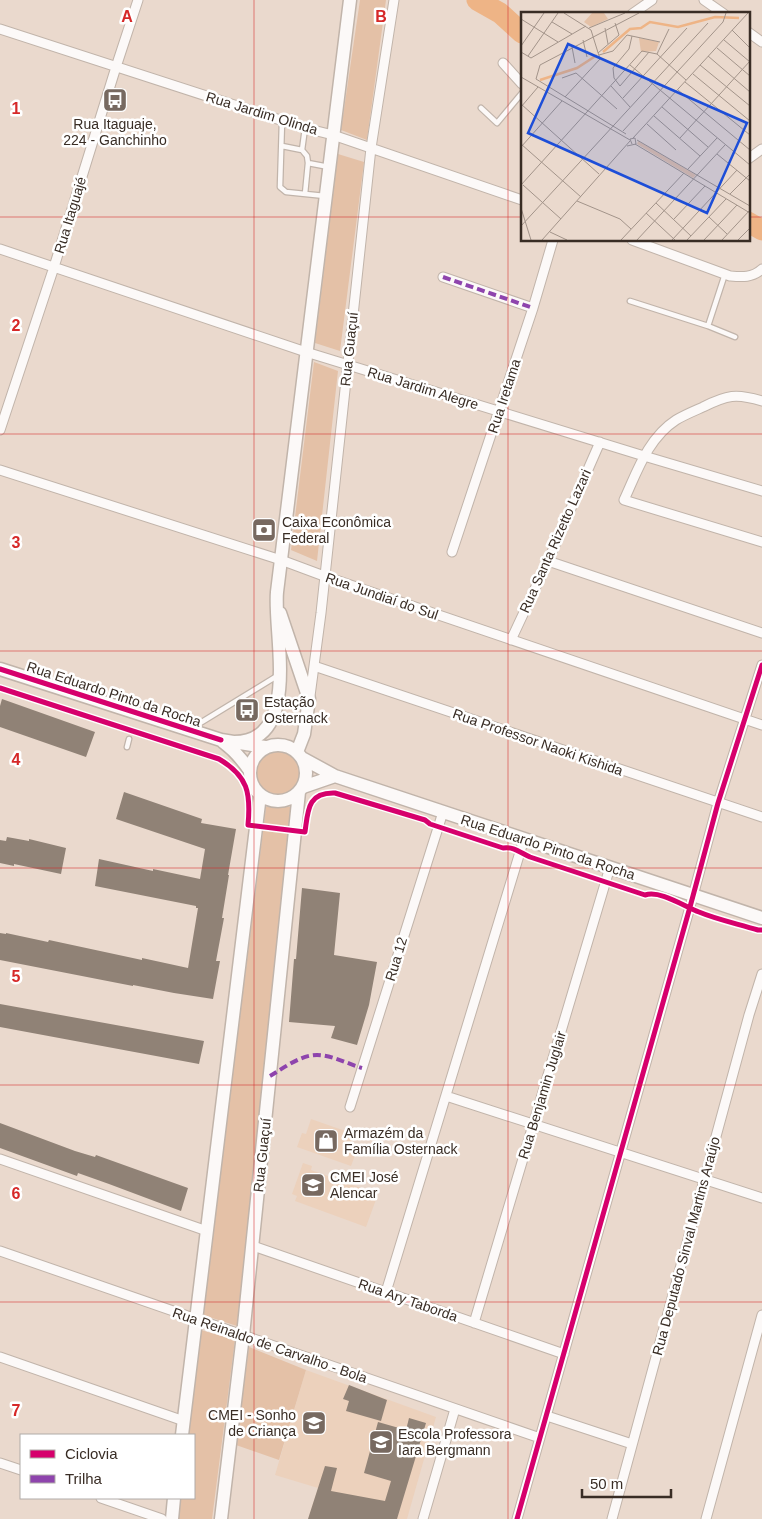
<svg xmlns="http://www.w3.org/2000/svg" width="762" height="1519" font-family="Helvetica,sans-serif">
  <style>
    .built { fill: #ecd1bc }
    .green { fill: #e4c1a7 }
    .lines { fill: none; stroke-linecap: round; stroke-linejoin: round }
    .river { stroke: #eeb486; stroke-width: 21 }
    .building { fill: #908276 }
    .lane-casing { stroke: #c1b4aa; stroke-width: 7 }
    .street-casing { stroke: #c1b4aa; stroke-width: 11 }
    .secondary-casing { stroke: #c1b4aa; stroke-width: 15 }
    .lane { stroke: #fcf9f8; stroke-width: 4.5 }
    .street { stroke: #fcf9f8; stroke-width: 9 }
    .secondary { stroke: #fcf9f8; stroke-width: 12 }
    .quiet { stroke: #8e44ad; stroke-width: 4; stroke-dasharray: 8 4; stroke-linecap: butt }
    .cycleway-casing { stroke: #fff; stroke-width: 8 }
    .cycleway { stroke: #d6006c; stroke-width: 5 }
    .grid { fill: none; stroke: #d62828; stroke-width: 1; stroke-opacity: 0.55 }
    .labels { text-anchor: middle; stroke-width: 5; stroke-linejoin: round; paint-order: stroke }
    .street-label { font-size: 14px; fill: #392d25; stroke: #fff }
    .poi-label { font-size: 14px; fill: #392d25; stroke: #fff; text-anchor: start }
    .inset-river { fill: none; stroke: #eeb486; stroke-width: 2.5 }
    .inset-road { fill: none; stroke: #a3948a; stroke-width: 1 }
    .view { fill: #1d4ed8; fill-opacity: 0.15; stroke: #1d4ed8; stroke-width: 2.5 }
    .inset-edge { fill: none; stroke: #392d25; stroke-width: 2.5 }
    .grid-label { font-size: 16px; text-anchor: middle; font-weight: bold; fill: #d62828; stroke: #fff; stroke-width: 5; stroke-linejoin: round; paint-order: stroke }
  </style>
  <rect width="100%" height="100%" fill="#ead9cd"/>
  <path class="built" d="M 311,1119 L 354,1134 L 350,1147 L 357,1150 L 351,1166 L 297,1147 L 302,1133 L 306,1134 Z
    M 303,1163 L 312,1166 L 311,1170 L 378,1194 L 366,1227 L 295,1201 L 297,1196 L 292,1194 Z
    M 306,1370 L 436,1417 L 407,1519 L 308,1519 L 318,1488 L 275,1475 Z"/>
  <path class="green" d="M 360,0 L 386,0 L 367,140 L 341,130 Z
    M 338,154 L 364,162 L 340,351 L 315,343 Z
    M 314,362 L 338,371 L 317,561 L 291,550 Z
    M255 773a24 24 0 1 1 48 0a24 24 0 1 1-48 0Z
    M 266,807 L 293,807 L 237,1326 L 203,1315 Z
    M 201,1330 L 235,1340 L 212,1519 L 179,1519 L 176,1518 L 179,1498 L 194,1498 L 194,1435 L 187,1435 Z
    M 249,1347 L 306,1370 L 279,1460 L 236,1445 Z"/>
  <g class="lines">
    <path class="river" d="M 477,0 L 500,13 L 522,33
      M 748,222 L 762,230"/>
  </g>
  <path class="building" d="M 2,699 L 95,732 L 86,757 L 0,727 L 0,706 Z
    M 124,792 L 202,819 L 201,823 L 236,829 L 228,875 L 229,875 L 222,918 L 224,918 L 216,961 L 220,961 L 213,999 L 174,993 L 133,985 L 133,986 L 0,960 L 0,933 L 6,934 L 6,933 L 48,942 L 49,940 L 142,960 L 142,958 L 188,968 L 198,908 L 196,908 L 196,906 L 95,886 L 99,859 L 153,871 L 153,869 L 200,879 L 205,849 L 116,819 Z
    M 7,837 L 29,841 L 29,839 L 66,848 L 61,874 L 14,864 L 14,866 L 0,863 L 0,840 L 6,841 Z
    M 302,888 L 340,893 L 334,955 L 377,962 L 369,1005 L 357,1045 L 331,1038 L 335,1026 L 289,1022 L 294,959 L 296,959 Z
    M 0,1004 L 204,1041 L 199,1064 L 0,1027 Z
    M 0,1123 L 75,1151 L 95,1157 L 96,1155 L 188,1188 L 181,1211 L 109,1184 L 78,1173 L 77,1176 L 0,1148 Z
    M 349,1385 L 387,1400 L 381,1421 L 346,1411 L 349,1401 L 343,1399 Z
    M 409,1418 L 426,1423 L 397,1519 L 308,1519 L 325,1466 L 337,1468 L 331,1491 L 385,1501 L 391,1481 L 364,1473 L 378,1422 L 406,1430 Z"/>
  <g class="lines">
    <defs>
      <path id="lane" d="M 481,108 L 497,123 L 522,93
        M 282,121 L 280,187 L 286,192 L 325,196
        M 282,146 L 302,150 L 307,156 L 308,163 L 305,194
        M 302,150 L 305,128
        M 308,163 L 329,167
        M 630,301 L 708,326 L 735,337
        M 708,326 L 725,274
        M 192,728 L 277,676
        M 127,747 L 129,739"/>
      <path id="street" d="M 704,0 L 724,14
        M 632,14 L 652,0
        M 0,29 L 305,128 L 333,135 L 522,200
        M 748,32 L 762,42
        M 503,63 L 522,84
        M 748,159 L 762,149
        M 632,240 L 730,276 C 742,277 752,278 762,269
        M 0,249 L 306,352 L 644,456 L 762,491
        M 443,277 L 533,308
        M 762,401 C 736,393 727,395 703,407 C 694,411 684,415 676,420 C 648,438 637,472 624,500 L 762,542
        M 0,430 L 54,267 L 116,67 L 138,0
        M 0,470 L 281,560 L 324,576 L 762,725
        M 452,552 L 533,308 L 553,240
        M 548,561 L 762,633
        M 511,640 L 548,561 L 600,442
        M 314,666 L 762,817
        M 310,696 L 321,613 L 371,148 L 394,0
        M 446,1096 L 762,1198
        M 350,1107 L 443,812
        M 0,1159 L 207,1231
        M 253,1246 L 564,1354
        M 0,1251 L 540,1438
        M 386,1292 L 524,839
        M 474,1323 L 610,867
        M 0,1357 L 184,1421
        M 547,1416 L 632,1444
        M 0,1463 L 21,1470
        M 101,1498 L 162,1519
        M 423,1519 L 455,1409
        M 517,1519 L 690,907 L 718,803 L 762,665
        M 612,1519 L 749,1015 L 762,974
        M 706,1519 L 762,1315"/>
      <path id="secondary" d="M 280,613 L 309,699 L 304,734 L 297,752
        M 0,669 L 221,740 L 265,747
        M 223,742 C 234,750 242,759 250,771
        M 232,742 C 303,744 273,633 277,592 L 350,0
        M250 773a28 28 0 1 1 56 0a28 28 0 1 1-56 0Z
        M 302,758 L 335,776 L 762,918
        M 303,787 L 335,776
        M 182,1435 L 260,795
        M 172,1519 L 174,1498
        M 221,1519 L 243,1335 L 299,792"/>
    </defs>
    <use href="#lane" class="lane-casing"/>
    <use href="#street" class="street-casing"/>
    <use href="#secondary" class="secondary-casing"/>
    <use href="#lane" class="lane"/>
    <use href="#street" class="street"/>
    <use href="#secondary" class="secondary"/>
    <path class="quiet" d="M 443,277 L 533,308
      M 270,1076 C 284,1068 300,1055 317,1055 C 332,1055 348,1064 362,1068"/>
    <defs>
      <path id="cycleway" d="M 0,669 L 221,740
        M 0,688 L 219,759 C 248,776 251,793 248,825 L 305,832 C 308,811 307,792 335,793 L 425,820 L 430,824 L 503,848 C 513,846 521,853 530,857 L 645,895 C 661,890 685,907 699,912 C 718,920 739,924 758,930 L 762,930
        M 517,1519 L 690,907 L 718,803 L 762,665"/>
    </defs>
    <use href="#cycleway" class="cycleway-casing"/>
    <use href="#cycleway" class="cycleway"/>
  </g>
  <path class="grid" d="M 254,0 L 254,1519M 508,0 L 508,1519M 0,217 L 522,217M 748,217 L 762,217M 0,434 L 762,434M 0,651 L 762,651M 0,868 L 762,868M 0,1085 L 762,1085M 0,1302 L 762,1302"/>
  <defs>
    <symbol id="bus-square" viewBox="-11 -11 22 22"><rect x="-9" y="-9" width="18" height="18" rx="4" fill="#776960" stroke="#fff"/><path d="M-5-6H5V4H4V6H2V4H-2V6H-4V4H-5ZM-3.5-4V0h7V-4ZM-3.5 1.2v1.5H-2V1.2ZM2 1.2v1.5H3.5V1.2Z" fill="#fff"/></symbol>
    <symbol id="bank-square" viewBox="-11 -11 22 22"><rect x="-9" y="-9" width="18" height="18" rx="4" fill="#776960" stroke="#fff"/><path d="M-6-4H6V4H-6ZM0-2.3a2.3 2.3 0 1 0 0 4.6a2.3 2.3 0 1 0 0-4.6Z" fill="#fff"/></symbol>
    <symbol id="shop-square" viewBox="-11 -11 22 22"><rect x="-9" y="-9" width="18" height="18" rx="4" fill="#776960" stroke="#fff"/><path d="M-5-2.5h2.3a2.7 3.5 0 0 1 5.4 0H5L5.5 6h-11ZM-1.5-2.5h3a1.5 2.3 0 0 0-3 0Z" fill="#fff"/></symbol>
    <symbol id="school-square" viewBox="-11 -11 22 22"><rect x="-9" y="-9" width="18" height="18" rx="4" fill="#776960" stroke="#fff"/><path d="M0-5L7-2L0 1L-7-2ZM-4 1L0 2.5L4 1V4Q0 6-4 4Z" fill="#fff"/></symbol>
  </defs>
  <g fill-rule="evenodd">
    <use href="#bus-square" x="101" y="86" width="28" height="28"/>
    <use href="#bank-square" x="250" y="516" width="28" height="28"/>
    <use href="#bus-square" x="233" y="696" width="28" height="28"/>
    <use href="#shop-square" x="312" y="1127" width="28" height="28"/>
    <use href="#school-square" x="299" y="1171" width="28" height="28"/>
    <use href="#school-square" x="300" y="1409" width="28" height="28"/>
    <use href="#school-square" x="367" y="1428" width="28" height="28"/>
  </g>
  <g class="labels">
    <g class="street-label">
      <text transform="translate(262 113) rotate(17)" y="5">Rua Jardim Olinda</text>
      <text transform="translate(70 215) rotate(-73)" y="5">Rua Itaguajé</text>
      <text transform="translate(349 349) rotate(-84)" y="5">Rua Guaçuí</text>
      <text transform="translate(423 388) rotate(17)" y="5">Rua Jardim Alegre</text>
      <text transform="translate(504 396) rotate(-72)" y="5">Rua Iretama</text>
      <text transform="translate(555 541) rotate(-66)" y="5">Rua Santa Rizetto Lazari</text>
      <text transform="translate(382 596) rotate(19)" y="5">Rua Jundiaí do Sul</text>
      <text transform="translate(114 694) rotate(18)" y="5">Rua Eduardo Pinto da Rocha</text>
      <text transform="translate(538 742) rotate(19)" y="5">Rua Professor Naoki Kishida</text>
      <text transform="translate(548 847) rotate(18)" y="5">Rua Eduardo Pinto da Rocha</text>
      <text transform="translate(396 959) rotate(-73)" y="5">Rua 12</text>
      <text transform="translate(542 1095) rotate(-73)" y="5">Rua Benjamin Juglair</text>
      <text transform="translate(262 1155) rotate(-84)" y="5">Rua Guaçuí</text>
      <text transform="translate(686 1246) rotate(-75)" y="5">Rua Deputado Sinval Martins Araújo</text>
      <text transform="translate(408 1300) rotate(19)" y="5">Rua Ary Taborda</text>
      <text transform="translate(270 1345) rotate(19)" y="5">Rua Reinaldo de Carvalho - Bola</text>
    </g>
    <g class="poi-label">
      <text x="115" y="129" text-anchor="middle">Rua Itaguaje,<tspan x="115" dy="16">224 - Ganchinho</tspan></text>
      <text x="282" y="527">Caixa Econômica<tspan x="282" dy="16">Federal</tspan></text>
      <text x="264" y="707">Estação<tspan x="264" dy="16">Osternack</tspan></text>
      <text x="344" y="1138">Armazém da<tspan x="344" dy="16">Família Osternack</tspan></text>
      <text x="330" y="1182">CMEI José<tspan x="330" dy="16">Alencar</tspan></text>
      <text x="296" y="1420" text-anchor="end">CMEI - Sonho<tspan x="296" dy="16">de Criança</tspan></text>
      <text x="398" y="1439">Escola Professora<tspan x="398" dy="16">Iara Bergmann</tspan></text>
    </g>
  </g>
  <g transform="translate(521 12)">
    <rect width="229" height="229" fill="#ead9cd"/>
    <path d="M 71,1 L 83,1 L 87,7 L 70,15 L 63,10 ZM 118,26 L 138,30 L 135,39 L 120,40 ZM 117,129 L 175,163 L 172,166 L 116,132 Z" fill="#e4c1a7"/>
    <path class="inset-river" d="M 82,40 L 109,17 L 120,16 L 129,10 L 157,15 L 194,5 L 218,6M 19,68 L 56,56 L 76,43"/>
    <path class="inset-road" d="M 43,1 L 70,18 L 79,47 L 44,85M 0,7 L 37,30M 31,10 L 51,22M 68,16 L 104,1M 84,16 L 87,32M 211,18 L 229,36M 111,24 L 108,37 L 92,56 L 93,66 L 99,74 L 128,40M 62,28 L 66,45M 203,28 L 229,50M 0,34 L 23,1M 51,35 L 54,51M 196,36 L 229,64M 0,40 L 10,46 L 65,14M 77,41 L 98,23 L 94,11M 136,42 L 165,68M 78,43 L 92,39 L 106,23 L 139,30M 7,44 L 37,1M 187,44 L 229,80M 109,53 L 229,153M 179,53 L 229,94M 172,62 L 229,109M 0,65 L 109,128M 41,66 L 55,61 L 96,97M 164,70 L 229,123M 90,74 L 109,95M 157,78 L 229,138M 102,86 L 166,16M 0,92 L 78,162M 0,95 L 17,75M 141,95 L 187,135M 133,104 L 179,144M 126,112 L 155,138M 102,119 L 202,10 L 205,1M 105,122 L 15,67 L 19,53 L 118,1M 112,126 L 227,1M 159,126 L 229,49M 116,128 L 229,194M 0,132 L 60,185M 114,132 L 229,201M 106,134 L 115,132 L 114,126 L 109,127 L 111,132M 0,135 L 41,89M 196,142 L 229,169M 167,157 L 196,126M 0,173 L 121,39 L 136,42 L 148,17M 2,173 L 40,207M 209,182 L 229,162M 56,189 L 99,207 L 110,217M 135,191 L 170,224M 0,196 L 10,228M 125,201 L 154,228M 188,205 L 206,222M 153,207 L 184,174M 0,214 L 187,11M 29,220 L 46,228M 21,228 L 109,129M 100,228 L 163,161M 116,228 L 204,133M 151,228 L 216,158M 166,228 L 205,187M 183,228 L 216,193M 201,228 L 229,198M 217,228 L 229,216"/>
    <path class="view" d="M 47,32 L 226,111 L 186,201 L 7,121 Z"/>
    <rect width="229" height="229" class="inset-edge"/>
  </g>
  <g class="grid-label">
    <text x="127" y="22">A</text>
    <text x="381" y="22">B</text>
    <text x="16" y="114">1</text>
    <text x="16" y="331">2</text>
    <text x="16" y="548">3</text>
    <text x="16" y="765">4</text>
    <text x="16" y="982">5</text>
    <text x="16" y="1199">6</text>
    <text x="16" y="1416">7</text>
  </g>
  <rect x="20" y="1434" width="175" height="65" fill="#ffffff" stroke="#b0aba8"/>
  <rect x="30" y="1450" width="25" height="8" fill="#d6006c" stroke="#b0aba8"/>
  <text x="65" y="1459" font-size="15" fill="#392d25">Ciclovia</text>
  <rect x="30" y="1475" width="25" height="8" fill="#8e44ad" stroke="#b0aba8"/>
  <text x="65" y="1484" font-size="15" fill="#392d25">Trilha</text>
  <path d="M582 1489v8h89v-8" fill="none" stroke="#392d25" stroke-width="2.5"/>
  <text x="590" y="1489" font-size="15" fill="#392d25" stroke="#ffffff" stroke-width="4" paint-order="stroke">50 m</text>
</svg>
